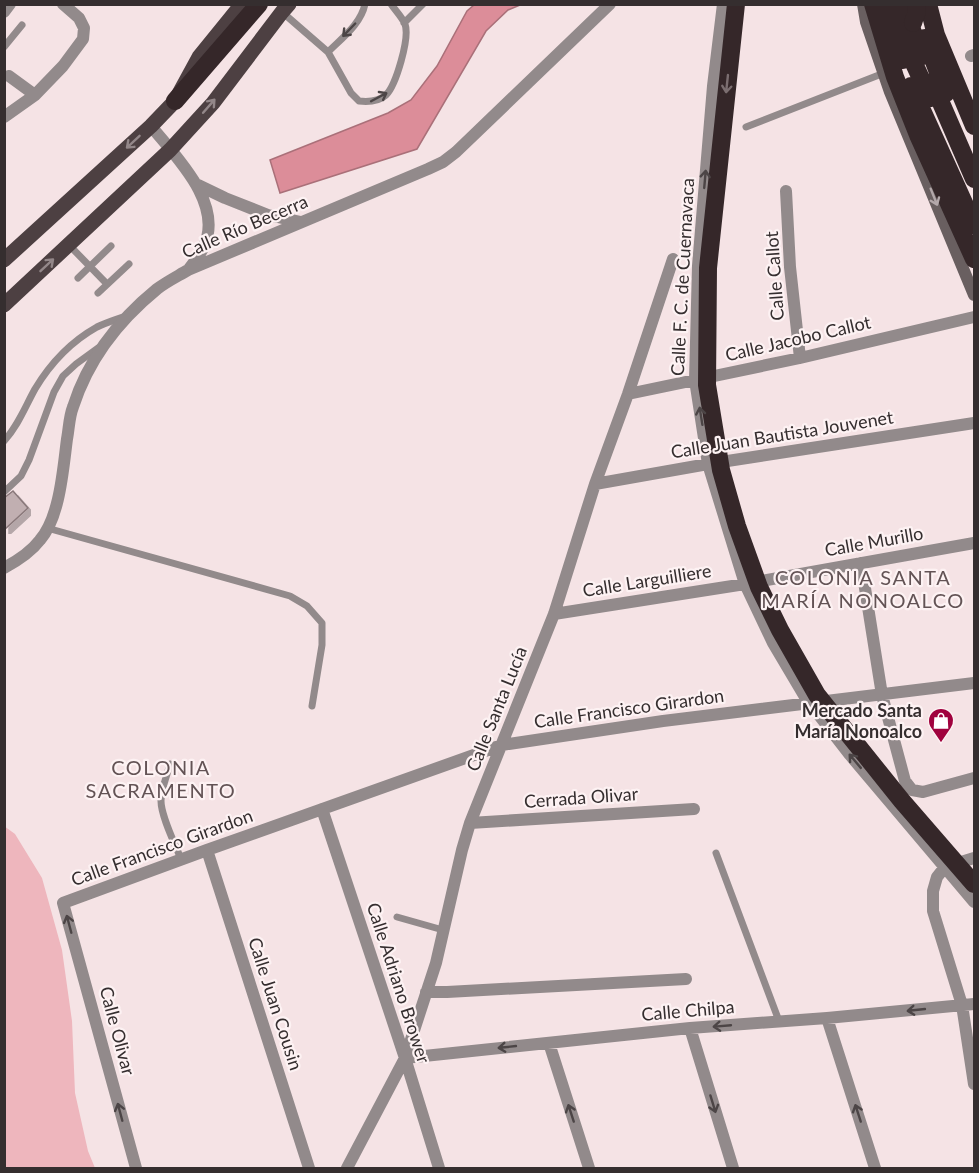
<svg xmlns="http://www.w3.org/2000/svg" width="979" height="1173" font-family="Lato,sans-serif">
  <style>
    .green { fill: #eeb6bd }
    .water { fill: #dc8d99; stroke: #aa7079; stroke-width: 1.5 }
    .building { fill: #c1afb1; stroke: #89787a; stroke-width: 1.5; filter: url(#shadow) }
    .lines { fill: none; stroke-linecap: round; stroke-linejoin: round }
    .lane { stroke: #928a8b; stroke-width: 7 }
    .street { stroke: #928a8b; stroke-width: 12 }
    .secondary { stroke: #695f60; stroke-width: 12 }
    .primary { stroke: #4d4042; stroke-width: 15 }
    .highway { stroke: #352729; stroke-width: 18 }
    .highway-bridge { stroke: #352729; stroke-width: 18 }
    .oneway { stroke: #4c4546 }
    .oneway2 { stroke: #7b6e70 }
    .oneway3 { stroke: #938789 }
    .oneway4 { stroke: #b3a8aa }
    .labels { text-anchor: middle; stroke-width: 4.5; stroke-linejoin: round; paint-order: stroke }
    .street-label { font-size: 18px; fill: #352e2f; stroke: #fdf2f3 }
    .poi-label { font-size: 18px; font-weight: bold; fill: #352e2f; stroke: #fdf2f3; text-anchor: end }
    .neighbourhood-label { font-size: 20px; letter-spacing: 1.5px; fill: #635355; stroke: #fdf2f3 }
  </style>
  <defs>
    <filter id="shadow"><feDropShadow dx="5" dy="5" stdDeviation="0" flood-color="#0004"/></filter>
  </defs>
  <rect width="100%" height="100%" fill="#f5e3e5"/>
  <path class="green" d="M 4,826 L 15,834 L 42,878 L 62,950 L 72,1021 L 75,1093 L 88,1151 L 95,1168 L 5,1168 Z"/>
  <path class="water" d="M 474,5 L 520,5 L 508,10 L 486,31 L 417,149 L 280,193 L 270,160 L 388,113 L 411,100 L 437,66 L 467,11 Z"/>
  <path class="building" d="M 13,491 L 28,508 L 4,530 L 4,498 Z"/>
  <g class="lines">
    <path class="lane" d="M 282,12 L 328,52 L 351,93 L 359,101 C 368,102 378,102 386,95 C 396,85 410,38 405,24 C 402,17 395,10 391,4
      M 404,23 L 423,4
      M 4,47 L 22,25
      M 328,52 C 342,38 361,24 365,4
      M 746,127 L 884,73
      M 69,245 L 107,284
      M 78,278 L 111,246
      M 98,293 L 129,264
      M 4,441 C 18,426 25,407 35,389 C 50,364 72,341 97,327 C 105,323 115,320 123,317
      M 4,492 L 21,476 L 29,460 L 54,392 L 63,376 L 76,364 L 98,348
      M 47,528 L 290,596 L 307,606 L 322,623 L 322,645 L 312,706
      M 170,764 C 167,776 161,789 161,801 C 161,816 175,844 181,859
      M 716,853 L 779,1021
      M 397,917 L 443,930"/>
    <path class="street" d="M 723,4 L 713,86 L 698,266 L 695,380 L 708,464 L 745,584 L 773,643 L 805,697 L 850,755 L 974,902
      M 4,12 L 10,4
      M 971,56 L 974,55
      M 9,76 L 35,95
      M 4,117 L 35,95 L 63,66 L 83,39 L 84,28 L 79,18 L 63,4
      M 151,126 C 175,156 224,203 204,246 C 201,254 194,262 189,269
      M 198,185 L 225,198 L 268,215 L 301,222
      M 786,191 L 790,267 L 800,358
      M 628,394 L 800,358 L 974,317
      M 595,484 L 708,464 L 974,423
      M 861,563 L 882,695 L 905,781 L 912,790 L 923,792 L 974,778
      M 4,568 C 17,561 31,552 40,540 C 60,517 63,469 67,439 C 69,429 69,417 73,407 C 88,360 119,320 157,289 C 166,282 178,276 188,270 L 428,169 L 443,162 L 456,152 L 610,4
      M 554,614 L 745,584 L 974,543
      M 322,809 L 405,1058 L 439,1168
      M 470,823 L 694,809
      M 207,850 L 309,1168
      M 974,858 L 945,867 L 937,877 L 933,891 L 933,911 L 962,1005 L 974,1084
      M 426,992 L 447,992 L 686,979
      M 827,1018 L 875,1168
      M 690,1028 L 733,1168
      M 549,1043 L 589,1168
      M 405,1058 L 690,1028 L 827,1018 L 974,1004
      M 136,1168 L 63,903 L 207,850 L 502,745 L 663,721 L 974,683
      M 347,1168 L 405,1058 L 436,963 L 462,850 L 470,823 L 554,614 L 595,484 L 628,394 L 673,259"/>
    <path class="secondary" d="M 863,4 L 866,22 L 890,92 L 974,295"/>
    <path class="primary" d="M 4,260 L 151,126 L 175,101 L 199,57 L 242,4
      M 4,305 L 170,150 L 213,103 L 282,12 L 289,4"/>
    <path class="highway" d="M 873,4 L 895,77 L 918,135 L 974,259
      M 885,4 L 903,60
      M 902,4 L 922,56
      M 928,4 L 936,35 L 974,126
      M 925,38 L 946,93
      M 905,44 L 930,98
      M 932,82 L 974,179
      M 911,86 L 974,225
      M 175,101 L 259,4"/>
    <path class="highway-bridge" d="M 736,4 L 708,268 L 707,385 L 721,470 L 737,526 L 759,587 L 780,630 L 817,695 L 902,801 L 974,884
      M 913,23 L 917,11 L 916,4"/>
  </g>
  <defs><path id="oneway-shaft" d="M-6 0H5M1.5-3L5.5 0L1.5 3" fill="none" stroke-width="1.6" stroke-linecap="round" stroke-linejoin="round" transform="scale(1.5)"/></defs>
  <g class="oneway">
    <use href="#oneway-shaft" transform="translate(349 30) rotate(134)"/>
    <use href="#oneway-shaft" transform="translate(379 97) rotate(-28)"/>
    <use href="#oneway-shaft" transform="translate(705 179) rotate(-85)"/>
    <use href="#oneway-shaft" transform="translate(701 416) rotate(-99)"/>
    <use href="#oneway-shaft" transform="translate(855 761) rotate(-130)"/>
    <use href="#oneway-shaft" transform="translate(69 924) rotate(-105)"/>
    <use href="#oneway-shaft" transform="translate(916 1010) rotate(174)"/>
    <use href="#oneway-shaft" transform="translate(722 1026) rotate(175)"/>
    <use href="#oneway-shaft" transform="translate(507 1047) rotate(174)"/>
    <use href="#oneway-shaft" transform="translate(713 1104) rotate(73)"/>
    <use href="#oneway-shaft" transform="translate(120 1112) rotate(-105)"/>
    <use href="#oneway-shaft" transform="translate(571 1113) rotate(-108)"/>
    <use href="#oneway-shaft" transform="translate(858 1113) rotate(-108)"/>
  </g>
  <use class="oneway2" href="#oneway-shaft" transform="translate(727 84) rotate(96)"/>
  <g class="oneway3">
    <use href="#oneway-shaft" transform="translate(209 106) rotate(-49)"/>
    <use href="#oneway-shaft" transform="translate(133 142) rotate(137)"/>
    <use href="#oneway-shaft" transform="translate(47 265) rotate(-43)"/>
  </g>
  <use class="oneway4" href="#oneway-shaft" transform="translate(934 197) rotate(68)"/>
  <defs>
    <symbol id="shop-pin" viewBox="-11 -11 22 30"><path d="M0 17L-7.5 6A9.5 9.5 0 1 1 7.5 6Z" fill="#a0023e" stroke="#fdf2f3"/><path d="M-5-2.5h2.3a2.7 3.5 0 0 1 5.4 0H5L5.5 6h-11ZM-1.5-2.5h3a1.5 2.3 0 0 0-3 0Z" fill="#fff"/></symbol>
  </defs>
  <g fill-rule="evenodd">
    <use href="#shop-pin" x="926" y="706" width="30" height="40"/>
  </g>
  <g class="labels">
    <g class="street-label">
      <text transform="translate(245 227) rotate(-23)" y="6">Calle Río Becerra</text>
      <text transform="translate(775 276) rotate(-94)" y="6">Calle Callot</text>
      <text transform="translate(683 277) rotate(-87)" y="6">Calle F. C. de Cuernavaca</text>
      <text transform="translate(798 339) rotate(-13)" y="6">Calle Jacobo Callot</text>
      <text transform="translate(782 435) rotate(-9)" y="6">Calle Juan Bautista Jouvenet</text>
      <text transform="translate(874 542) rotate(-10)" y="6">Calle Murillo</text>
      <text transform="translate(647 581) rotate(-9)" y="6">Calle Larguilliere</text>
      <text transform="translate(497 709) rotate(-68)" y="6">Calle Santa Lucía</text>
      <text transform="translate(629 709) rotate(-8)" y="6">Calle Francisco Girardon</text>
      <text transform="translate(581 798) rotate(-4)" y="6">Cerrada Olivar</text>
      <text transform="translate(162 848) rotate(-20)" y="6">Calle Francisco Girardon</text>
      <text transform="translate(398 983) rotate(72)" y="6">Calle Adriano Brower</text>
      <text transform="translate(275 1004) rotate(72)" y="6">Calle Juan Cousin</text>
      <text transform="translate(688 1011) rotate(-5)" y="6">Calle Chilpa</text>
      <text transform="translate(117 1031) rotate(75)" y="6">Calle Olivar</text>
    </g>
    <g class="poi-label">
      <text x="922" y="717">Mercado Santa<tspan x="922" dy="21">María Nonoalco</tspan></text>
    </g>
    <g class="neighbourhood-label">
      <text x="863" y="585">COLONIA SANTA<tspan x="863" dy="23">MARÍA NONOALCO</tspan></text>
      <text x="161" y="775">COLONIA<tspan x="161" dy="23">SACRAMENTO</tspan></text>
    </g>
  </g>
  <rect width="979" height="1173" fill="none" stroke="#352e2f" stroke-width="12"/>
</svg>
